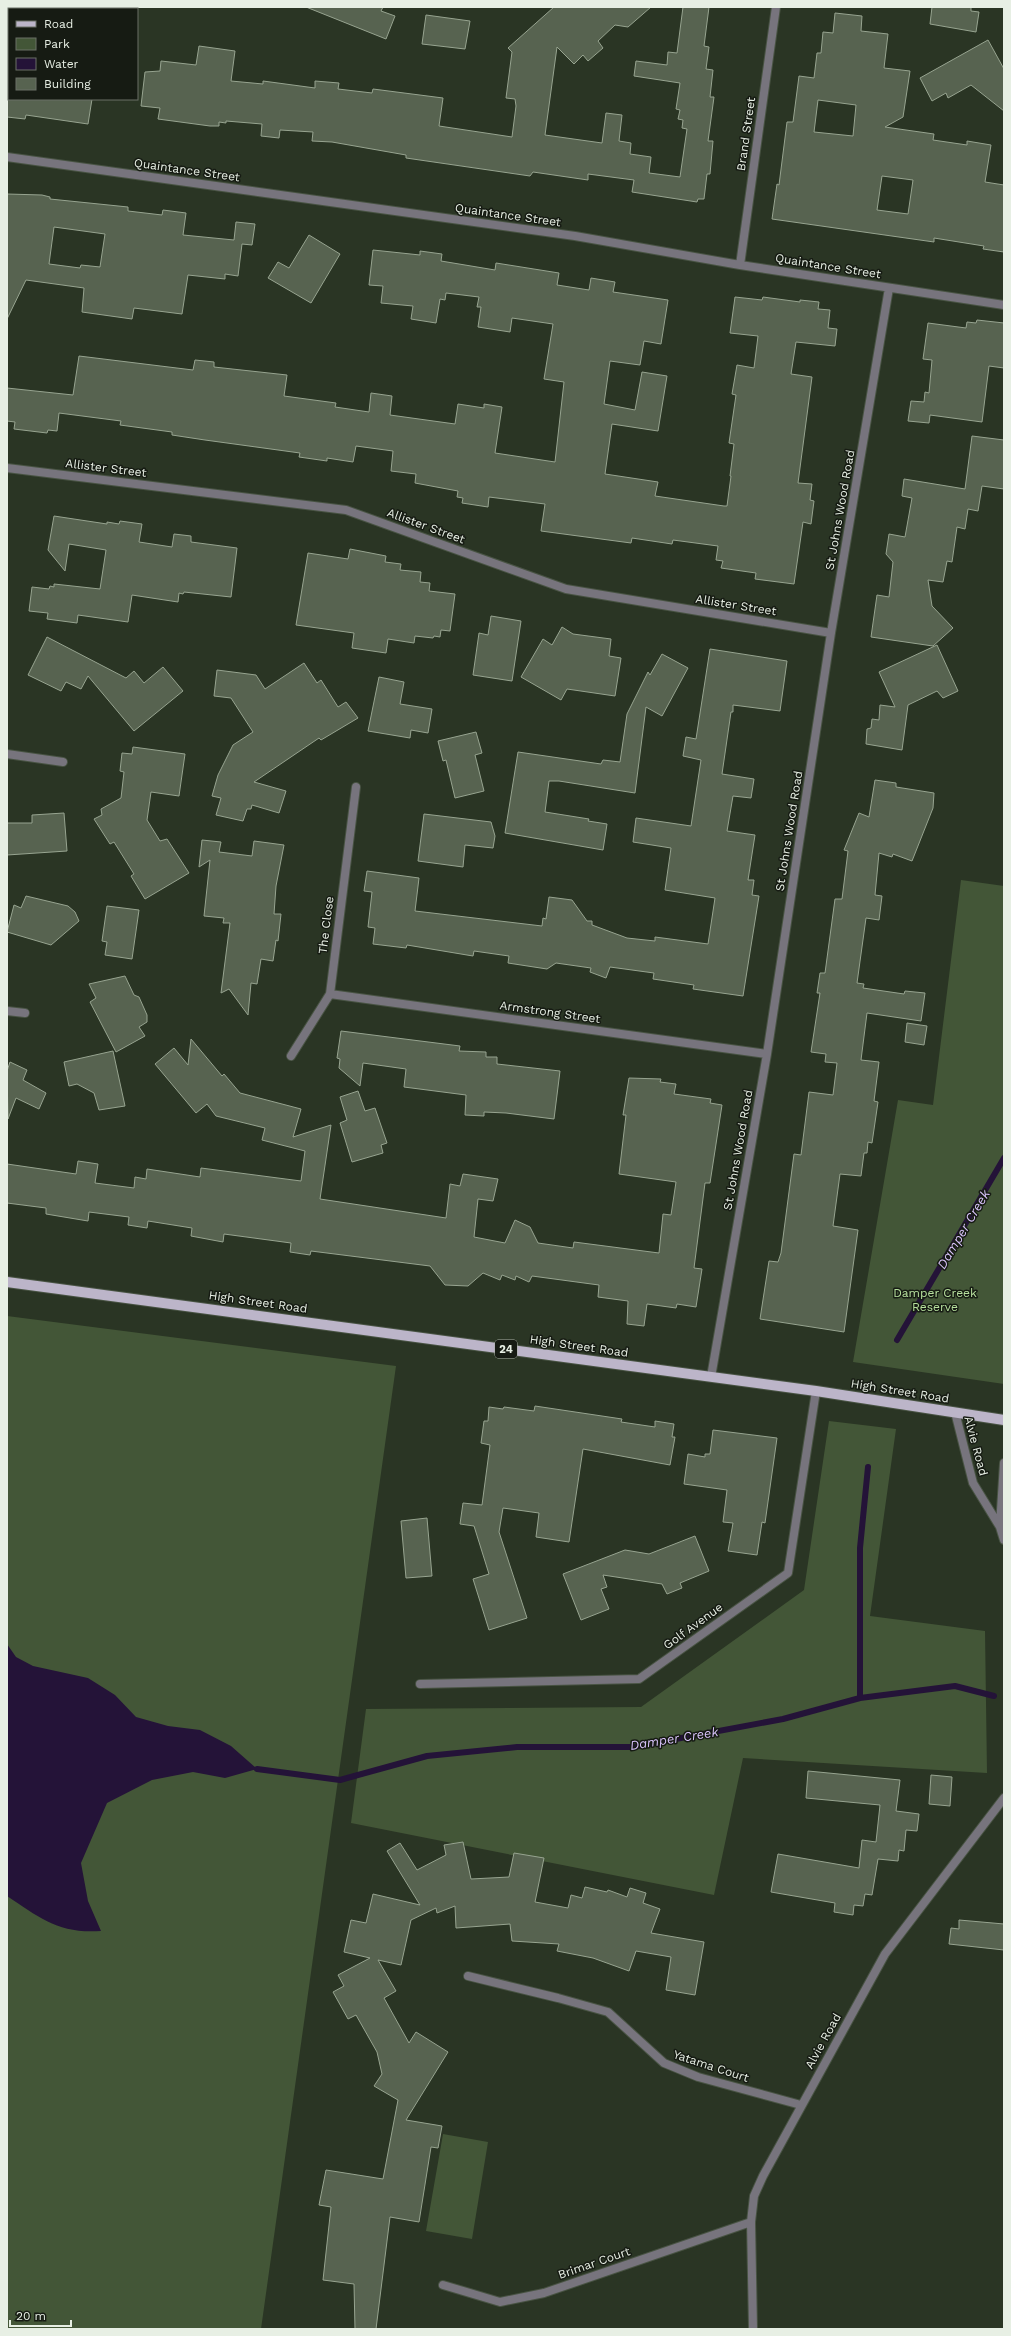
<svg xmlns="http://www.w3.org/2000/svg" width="1011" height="2336" font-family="'Work Sans',sans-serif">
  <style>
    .green { fill: #435637 }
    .water { fill: #241338 }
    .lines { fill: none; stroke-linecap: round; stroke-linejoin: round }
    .stream { stroke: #241338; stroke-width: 6 }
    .building { fill: #576350; stroke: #97a490; fill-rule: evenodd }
    .street-casing { stroke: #485343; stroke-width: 10 }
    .primary-casing { stroke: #485343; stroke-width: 12 }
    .street { stroke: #77747d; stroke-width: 8 }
    .primary { stroke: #bcb5c9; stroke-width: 10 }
    .labels { text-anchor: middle; stroke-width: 3; stroke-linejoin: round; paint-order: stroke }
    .shield { fill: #161b13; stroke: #a8afa5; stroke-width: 1 }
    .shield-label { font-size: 11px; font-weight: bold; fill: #e7efe4 }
    .street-label { font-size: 12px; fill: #e7efe4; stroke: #161b13 }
    .park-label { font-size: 12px; fill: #b7e09e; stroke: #161b13 }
    .water-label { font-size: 13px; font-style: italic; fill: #d9c3fb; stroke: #161b13 }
  </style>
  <rect width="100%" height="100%" fill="#2a3524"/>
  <path class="green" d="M 961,880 L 1004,886 L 1004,1384 L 853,1362 L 898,1100 L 933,1105 Z
    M 7,1316 L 396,1366 L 261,2329 L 7,2329 Z
    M 829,1421 L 896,1429 L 870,1616 L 985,1631 L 987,1773 L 743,1758 L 714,1895 L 351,1823 L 366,1709 L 641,1707 L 804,1590 Z
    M 443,2134 L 488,2142 L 472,2239 L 426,2231 Z"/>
  <path class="water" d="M 7,1644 L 16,1657 L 33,1666 L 88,1678 L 115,1695 L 136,1717 L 168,1726 L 200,1730 L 231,1746 L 257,1769 L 225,1778 L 193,1772 L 152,1780 L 107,1803 L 81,1863 L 88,1901 L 101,1931 C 59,1934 40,1918 7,1896 Z"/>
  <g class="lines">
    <path class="stream" d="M 897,1340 L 1004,1158
      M 860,1698 L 955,1686 L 994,1696
      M 257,1769 L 340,1780 L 427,1756 L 517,1747 L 633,1747 L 783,1719 L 860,1698 L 860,1548 L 868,1467"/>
  </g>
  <path class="building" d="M 306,7 L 383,7 L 381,11 L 395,16 L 386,39 Z
    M 554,7 L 651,7 L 628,27 L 615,25 L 598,41 L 603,48 L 588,61 L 583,55 L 574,64 L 557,47 L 545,135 L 602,143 L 606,113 L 622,115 L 619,141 L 631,143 L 630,154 L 651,157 L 649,173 L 680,177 L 687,129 L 682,128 L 683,120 L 678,119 L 680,110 L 676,109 L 680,83 L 634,76 L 636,61 L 667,65 L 668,52 L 677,53 L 683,7 L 709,7 L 704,46 L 709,47 L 706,69 L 713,70 L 710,97 L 714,97 L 708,141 L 713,141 L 710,174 L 707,174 L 704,199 L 698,199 L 697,202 L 632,192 L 634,180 L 588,174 L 588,180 L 533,172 L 530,176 L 406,158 L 406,155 L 332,142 L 312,141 L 313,132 L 280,130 L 279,138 L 261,136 L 262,124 L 226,121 L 226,123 L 219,122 L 219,126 L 210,126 L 158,119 L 160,108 L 141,106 L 145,72 L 160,71 L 161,61 L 196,65 L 199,46 L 235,51 L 231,81 L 263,84 L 263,81 L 315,88 L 315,81 L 339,83 L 338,89 L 372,93 L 373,89 L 443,98 L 439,126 L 512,137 L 516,106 L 515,99 L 506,98 L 512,52 L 508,48 Z
    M 932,7 L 971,7 L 971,11 L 979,12 L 976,32 L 930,24 Z
    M 835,13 L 862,16 L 861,31 L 888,34 L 884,68 L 910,71 L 903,117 L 885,127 L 934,134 L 933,140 L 967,145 L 967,141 L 991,145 L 985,182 L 1004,185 L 1004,252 L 983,249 L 984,246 L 934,238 L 934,242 L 772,219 L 777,184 L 779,185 L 787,122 L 793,122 L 799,76 L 814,78 L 817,53 L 821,53 L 823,32 L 833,33 ZM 818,100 L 856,105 L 853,136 L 814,132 ZM 882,176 L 913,180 L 908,214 L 877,210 Z
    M 426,15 L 470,21 L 465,49 L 422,44 Z
    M 988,40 L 1004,69 L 1004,111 L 971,85 L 948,98 L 946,93 L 932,101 L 920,78 Z
    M 7,99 L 92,99 L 88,124 L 26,115 L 25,119 L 7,117 Z
    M 7,194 L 42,195 L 50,197 L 50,199 L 128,207 L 128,211 L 162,215 L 163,210 L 186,213 L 183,235 L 234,240 L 236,222 L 255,224 L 252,245 L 242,244 L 238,276 L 225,274 L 225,279 L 188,275 L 182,314 L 134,308 L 132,319 L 82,312 L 84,288 L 26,280 L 7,319 ZM 54,227 L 105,234 L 100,267 L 81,265 L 80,268 L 49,264 Z
    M 309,235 L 340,254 L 311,303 L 268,278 L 278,262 L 289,268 Z
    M 373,250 L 420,255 L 420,251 L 442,254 L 441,261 L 495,270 L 496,263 L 559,273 L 557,285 L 589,290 L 591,278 L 615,282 L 613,292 L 668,300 L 661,344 L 644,341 L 640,365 L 610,361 L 604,404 L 635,410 L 642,372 L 667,376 L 658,431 L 612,424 L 605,474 L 658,482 L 655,496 L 724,506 L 727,506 L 731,476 L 730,476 L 734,444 L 729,443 L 736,395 L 732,394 L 737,365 L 754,368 L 758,336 L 730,333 L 735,297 L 762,300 L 763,297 L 800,302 L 800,300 L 819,302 L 818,309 L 830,310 L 828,328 L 837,329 L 835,346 L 796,342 L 791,374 L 812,377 L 798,483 L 812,484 L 810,500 L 814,501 L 811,524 L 803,522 L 794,584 L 755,579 L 756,573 L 721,568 L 723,561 L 716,560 L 718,546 L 673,540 L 672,544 L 632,538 L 631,543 L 541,531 L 545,504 L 489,497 L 488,507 L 462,503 L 463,498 L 457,497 L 458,491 L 415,483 L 416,474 L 391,471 L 393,451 L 356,446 L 353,462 L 327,458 L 327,461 L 299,457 L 300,453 L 205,440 L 172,435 L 172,432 L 120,425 L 121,421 L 59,413 L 57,431 L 48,430 L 47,433 L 14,429 L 15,422 L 7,421 L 7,388 L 73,395 L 79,356 L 193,370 L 195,360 L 214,362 L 214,367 L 287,375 L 284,396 L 336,403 L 335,407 L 369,412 L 371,393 L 392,396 L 390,415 L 455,424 L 458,404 L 484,408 L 484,404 L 502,407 L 495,453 L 555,462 L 564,382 L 544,379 L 553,324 L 512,318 L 510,332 L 478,327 L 481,307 L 477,307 L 479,297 L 446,293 L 445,300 L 440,299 L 436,323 L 411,319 L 413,306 L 381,303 L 383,286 L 369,285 Z
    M 977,320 L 1004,323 L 1004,368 L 989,366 L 982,422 L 930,415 L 929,423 L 908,421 L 911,401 L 924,402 L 925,392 L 929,393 L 932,360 L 923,359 L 928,323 L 966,328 L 967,322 L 976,323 Z
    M 972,436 L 1004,440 L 1004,489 L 982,486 L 978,511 L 968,509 L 965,529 L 957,527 L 952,562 L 947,561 L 943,582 L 928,580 L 932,606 L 953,628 L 933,646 L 871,637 L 877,595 L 889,597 L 893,562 L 886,554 L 889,534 L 905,537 L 912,498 L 902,496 L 904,479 L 965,489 Z
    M 54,516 L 107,524 L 107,522 L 119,524 L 120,521 L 142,524 L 139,542 L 172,547 L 174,534 L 191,536 L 191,542 L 237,548 L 231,597 L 184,592 L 183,594 L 179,593 L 178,602 L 132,595 L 128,622 L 78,615 L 77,623 L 47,619 L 48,613 L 29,611 L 32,587 L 49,589 L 50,586 L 54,587 L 54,584 L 100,589 L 106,550 L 69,544 L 65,571 L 48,550 Z
    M 350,549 L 386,556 L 385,562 L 401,564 L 400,570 L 421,572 L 420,582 L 430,583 L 429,591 L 455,594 L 450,631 L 441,630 L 440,637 L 434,636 L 433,638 L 415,636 L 414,643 L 388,639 L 386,653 L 352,648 L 354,633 L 296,625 L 308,553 L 348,559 Z
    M 491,616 L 521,621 L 512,681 L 473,675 L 479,633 L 488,635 Z
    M 562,627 L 573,634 L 611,639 L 609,656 L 621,658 L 615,696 L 567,689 L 561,700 L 521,677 L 543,639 L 552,645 Z
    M 47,637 L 126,678 L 134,671 L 144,683 L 163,667 L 183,691 L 134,731 L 88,676 L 81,689 L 66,682 L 61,691 L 28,675 Z
    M 937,645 L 958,691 L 943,698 L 937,691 L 908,705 L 902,750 L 866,744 L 867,729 L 871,728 L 872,719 L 879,720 L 880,705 L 895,707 L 879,672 Z
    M 710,649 L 787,661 L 780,711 L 733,705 L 733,712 L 731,712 L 722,774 L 754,779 L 751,798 L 733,796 L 727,831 L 755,835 L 748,880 L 754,880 L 752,895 L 759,896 L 743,996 L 693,989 L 694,985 L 653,979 L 654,973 L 610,967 L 606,978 L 590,972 L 591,968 L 556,963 L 547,969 L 508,963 L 509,956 L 474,951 L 473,956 L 407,945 L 406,948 L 373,944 L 375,928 L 368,927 L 372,892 L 364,891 L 367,871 L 419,878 L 415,911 L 542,926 L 543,918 L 546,919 L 549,897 L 572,900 L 587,921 L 592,921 L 592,925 L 627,938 L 655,941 L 655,937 L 708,944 L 715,898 L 665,890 L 671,848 L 633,842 L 636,818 L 691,826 L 701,760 L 683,756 L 686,737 L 696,739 Z
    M 662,654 L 688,668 L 662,716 L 646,707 L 635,793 L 559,781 L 549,781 L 545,812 L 589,819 L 588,821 L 607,824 L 603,850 L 505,833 L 518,752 L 601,764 L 603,760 L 620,762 L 627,714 L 648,672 L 650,675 Z
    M 304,663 L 317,683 L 321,680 L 338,707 L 346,702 L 358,718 L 321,740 L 319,738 L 254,782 L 286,791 L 279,813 L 252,805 L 251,809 L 247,809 L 243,821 L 216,815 L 221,798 L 212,796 L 218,775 L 233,745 L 253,732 L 231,698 L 214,696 L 217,670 L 256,675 L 265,689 Z
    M 379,677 L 404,682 L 400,704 L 432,709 L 428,733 L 411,730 L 410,738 L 368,731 Z
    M 476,732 L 482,753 L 475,755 L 484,791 L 455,798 L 446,760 L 443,761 L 438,741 Z
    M 133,747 L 185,754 L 179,796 L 151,792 L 147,820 L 160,841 L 167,839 L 189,873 L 145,899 L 131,876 L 134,874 L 114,842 L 110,844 L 94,819 L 102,815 L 101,809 L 121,798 L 124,772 L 120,771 L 122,753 L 132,754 Z
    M 875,780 L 896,783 L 896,787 L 934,793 L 933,808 L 912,861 L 893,854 L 892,857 L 879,853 L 875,895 L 882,896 L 879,920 L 866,918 L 857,983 L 864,984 L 863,988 L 904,994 L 905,991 L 925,993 L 921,1021 L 867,1013 L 861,1060 L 879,1062 L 874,1101 L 878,1102 L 872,1143 L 868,1142 L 867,1153 L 864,1153 L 861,1176 L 840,1174 L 833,1226 L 858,1230 L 844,1332 L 760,1319 L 769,1261 L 778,1262 L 781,1253 L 794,1154 L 801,1155 L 809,1092 L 833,1095 L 837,1063 L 825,1062 L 826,1054 L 811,1052 L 820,993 L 817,993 L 820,973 L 825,973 L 835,899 L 842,899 L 848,851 L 844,850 L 859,813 L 869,817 Z
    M 64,813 L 67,851 L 7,855 L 7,823 L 32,823 L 32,815 Z
    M 424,814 L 491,822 L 495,836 L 493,848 L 465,845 L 463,867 L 418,861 Z
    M 202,840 L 221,842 L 219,852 L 252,856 L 254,841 L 284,845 L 276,886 L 274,914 L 281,914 L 278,941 L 276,940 L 273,961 L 261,959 L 257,984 L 251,983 L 248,1015 L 229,989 L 221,993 L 230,923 L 223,923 L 224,918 L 204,916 L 210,860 L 199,867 Z
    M 26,896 L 68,906 L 75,912 L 79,921 L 51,945 L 7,932 L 14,905 L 21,908 Z
    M 107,906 L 139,910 L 132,959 L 105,955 L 107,942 L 102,941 Z
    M 125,976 L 134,995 L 139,997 L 147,1015 L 147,1022 L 139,1027 L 145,1036 L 116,1052 L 90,1002 L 96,998 L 89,984 Z
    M 907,1023 L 927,1026 L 924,1045 L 905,1042 Z
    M 341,1031 L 460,1046 L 459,1051 L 486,1052 L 486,1057 L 497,1057 L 497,1064 L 560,1071 L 554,1119 L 506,1113 L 484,1112 L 484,1116 L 465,1115 L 466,1095 L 404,1087 L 406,1069 L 363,1063 L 360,1086 L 339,1068 L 340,1059 L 337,1058 Z
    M 191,1039 L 222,1076 L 224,1074 L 240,1093 L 301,1109 L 293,1137 L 331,1125 L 320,1199 L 446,1218 L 450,1184 L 460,1186 L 463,1174 L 498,1179 L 493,1201 L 478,1199 L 474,1237 L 505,1243 L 515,1220 L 530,1227 L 538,1243 L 573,1248 L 574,1242 L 659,1253 L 663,1214 L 671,1215 L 676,1182 L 619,1174 L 626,1115 L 623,1115 L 629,1078 L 661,1079 L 660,1082 L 676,1084 L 674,1094 L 711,1099 L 710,1103 L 722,1105 L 710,1183 L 705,1183 L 694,1268 L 702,1269 L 696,1307 L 677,1304 L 676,1308 L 647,1304 L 644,1326 L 627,1324 L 628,1301 L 598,1297 L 599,1285 L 532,1276 L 529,1282 L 516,1276 L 515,1280 L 502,1275 L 500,1280 L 483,1273 L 468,1286 L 445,1285 L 430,1266 L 311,1251 L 310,1255 L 290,1252 L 291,1243 L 224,1234 L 223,1242 L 191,1236 L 192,1228 L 148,1221 L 147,1228 L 128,1225 L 129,1217 L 89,1212 L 88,1221 L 46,1214 L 46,1208 L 7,1203 L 7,1164 L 76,1174 L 78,1161 L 98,1164 L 95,1183 L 134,1188 L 135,1177 L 146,1179 L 147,1169 L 200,1177 L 201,1168 L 301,1181 L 305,1151 L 262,1140 L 265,1128 L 216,1116 L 207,1104 L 196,1113 L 155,1064 L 174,1048 L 188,1065 Z
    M 113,1051 L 125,1106 L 99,1110 L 94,1093 L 77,1084 L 69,1086 L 64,1062 Z
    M 10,1062 L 27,1070 L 23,1080 L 46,1093 L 39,1109 L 16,1098 L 8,1119 L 7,1071 Z
    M 358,1091 L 365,1111 L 375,1108 L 387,1143 L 381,1145 L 383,1153 L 352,1162 L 340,1123 L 347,1120 L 340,1097 Z
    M 535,1406 L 622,1419 L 621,1422 L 655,1427 L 655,1421 L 674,1424 L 672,1437 L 675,1437 L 670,1465 L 583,1449 L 569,1542 L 536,1537 L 539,1513 L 503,1508 L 499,1532 L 527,1618 L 489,1630 L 473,1579 L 489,1574 L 474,1526 L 460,1524 L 463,1503 L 482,1505 L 490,1445 L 481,1443 L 484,1421 L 488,1421 L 489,1407 L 503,1409 L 504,1407 L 534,1411 Z
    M 713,1430 L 777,1438 L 765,1523 L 762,1522 L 757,1555 L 728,1551 L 733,1523 L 723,1522 L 727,1490 L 684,1484 L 688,1454 L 705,1457 L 705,1454 L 710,1454 Z
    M 427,1518 L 432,1576 L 406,1578 L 401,1521 Z
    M 695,1536 L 709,1571 L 680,1583 L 682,1588 L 667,1594 L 662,1584 L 603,1575 L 607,1587 L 601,1589 L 609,1609 L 581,1620 L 563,1574 L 625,1550 L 649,1554 Z
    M 808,1771 L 900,1780 L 896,1811 L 919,1814 L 917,1831 L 906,1830 L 904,1851 L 899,1850 L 898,1861 L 878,1859 L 872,1895 L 865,1894 L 863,1906 L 854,1905 L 853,1915 L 834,1912 L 835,1903 L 771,1892 L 778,1854 L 859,1868 L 862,1840 L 876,1842 L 880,1805 L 806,1798 Z
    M 931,1775 L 952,1777 L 950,1806 L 929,1804 Z
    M 463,1842 L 471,1879 L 509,1877 L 514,1853 L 544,1858 L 535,1902 L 568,1908 L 571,1895 L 582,1898 L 585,1887 L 607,1892 L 608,1890 L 627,1897 L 630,1888 L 646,1893 L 643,1903 L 660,1909 L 651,1933 L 704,1942 L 695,1995 L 666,1990 L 671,1957 L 636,1951 L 629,1971 L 593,1958 L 557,1951 L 559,1944 L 512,1941 L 510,1924 L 456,1928 L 455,1906 L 437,1913 L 436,1908 L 411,1920 L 401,1965 L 378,1960 L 396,1991 L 384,1998 L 409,2043 L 416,2032 L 448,2052 L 406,2120 L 442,2126 L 438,2148 L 431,2147 L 419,2222 L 390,2217 L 376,2329 L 355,2329 L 354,2284 L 323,2280 L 331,2207 L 319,2205 L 326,2170 L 383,2179 L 398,2100 L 374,2086 L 382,2074 L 377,2052 L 356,2015 L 348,2019 L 333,1992 L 344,1986 L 338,1975 L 370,1958 L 344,1952 L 351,1920 L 366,1923 L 373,1894 L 420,1905 L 387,1851 L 400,1843 L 417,1870 L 446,1855 L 444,1845 Z
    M 959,1920 L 1004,1924 L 1004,1950 L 949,1944 L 951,1928 L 959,1929 Z"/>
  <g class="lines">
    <defs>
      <path id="street" d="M 7,157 L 575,236 L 740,265 L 1004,305
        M 740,265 L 776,7
        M 7,468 L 346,510 L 566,589 L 831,633
        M 7,754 L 63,762
        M 330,994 L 767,1054
        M 7,1011 L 25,1013
        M 291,1056 L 330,994 L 356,787
        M 711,1377 L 767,1054 L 831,633 L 889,288
        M 955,1412 L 973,1483 L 1000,1527 L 1004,1540
        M 1000,1526 L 1004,1463
        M 420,1684 L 639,1679 L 788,1573 L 816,1391
        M 468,1976 L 558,1998 L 608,2012 L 664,2063 L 698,2077 L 801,2105
        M 443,2285 L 500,2302 L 544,2293 L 751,2222
        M 753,2329 L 751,2222 L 754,2196 L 763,2176 L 885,1954 L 1004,1798"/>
      <path id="primary" d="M 7,1282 L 816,1391 L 1004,1420"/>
    </defs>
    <use href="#street" class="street-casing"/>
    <use href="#primary" class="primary-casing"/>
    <use href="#street" class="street"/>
    <use href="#primary" class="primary"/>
  </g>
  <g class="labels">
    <rect class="shield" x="495" y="1340" width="22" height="18" rx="3"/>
    <g class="shield-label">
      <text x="506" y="1353">24</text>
    </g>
    <g class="street-label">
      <text transform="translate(746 134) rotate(-82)" y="4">Brand Street</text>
      <text transform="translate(187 170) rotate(8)" y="4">Quaintance Street</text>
      <text transform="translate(508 215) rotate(8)" y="4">Quaintance Street</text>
      <text transform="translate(828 266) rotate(9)" y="4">Quaintance Street</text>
      <text transform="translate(106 468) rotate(7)" y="4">Allister Street</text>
      <text transform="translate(840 510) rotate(-80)" y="4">St Johns Wood Road</text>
      <text transform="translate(426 526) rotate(20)" y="4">Allister Street</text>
      <text transform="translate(736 605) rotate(9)" y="4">Allister Street</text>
      <text transform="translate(789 831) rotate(-81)" y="4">St Johns Wood Road</text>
      <text transform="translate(326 925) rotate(-83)" y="4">The Close</text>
      <text transform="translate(550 1012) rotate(8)" y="4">Armstrong Street</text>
      <text transform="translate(738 1150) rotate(-80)" y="4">St Johns Wood Road</text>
      <text transform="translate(258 1302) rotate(8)" y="4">High Street Road</text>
      <text transform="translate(579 1346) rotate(8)" y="4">High Street Road</text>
      <text transform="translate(900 1391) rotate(9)" y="4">High Street Road</text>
      <text transform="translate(976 1446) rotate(75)" y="4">Alvie Road</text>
      <text transform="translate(693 1626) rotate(-36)" y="4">Golf Avenue</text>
      <text transform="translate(823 2041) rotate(-61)" y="4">Alvie Road</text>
      <text transform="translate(711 2066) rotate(18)" y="4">Yatama Court</text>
      <text transform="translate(594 2263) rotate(-19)" y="4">Brimar Court</text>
    </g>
    <g class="park-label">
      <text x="935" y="1297">Damper Creek<tspan x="935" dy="14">Reserve</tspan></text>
    </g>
    <g class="water-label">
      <text transform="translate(963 1229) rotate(-59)" y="5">Damper Creek</text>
      <text transform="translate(674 1738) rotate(-9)" y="5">Damper Creek</text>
    </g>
  </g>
  <rect width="1011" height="2336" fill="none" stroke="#e7efe4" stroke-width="16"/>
  <rect x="8" y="8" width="130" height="92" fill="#161b13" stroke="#6a7067"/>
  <rect x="16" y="21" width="20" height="6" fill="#bcb5c9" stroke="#6a7067"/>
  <text x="44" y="28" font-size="12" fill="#e7efe4">Road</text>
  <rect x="16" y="38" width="20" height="12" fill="#435637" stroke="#6a7067"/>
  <text x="44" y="48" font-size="12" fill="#e7efe4">Park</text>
  <rect x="16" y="58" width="20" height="12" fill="#241338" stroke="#6a7067"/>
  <text x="44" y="68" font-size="12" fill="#e7efe4">Water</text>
  <rect x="16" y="78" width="20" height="12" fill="#576350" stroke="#6a7067"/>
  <text x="44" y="88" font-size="12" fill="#e7efe4">Building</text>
  <path d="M10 2320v6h61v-6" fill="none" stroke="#e7efe4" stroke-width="2"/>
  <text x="16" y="2320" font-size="12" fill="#e7efe4" stroke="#161b13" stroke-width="3" paint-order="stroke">20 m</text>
</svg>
